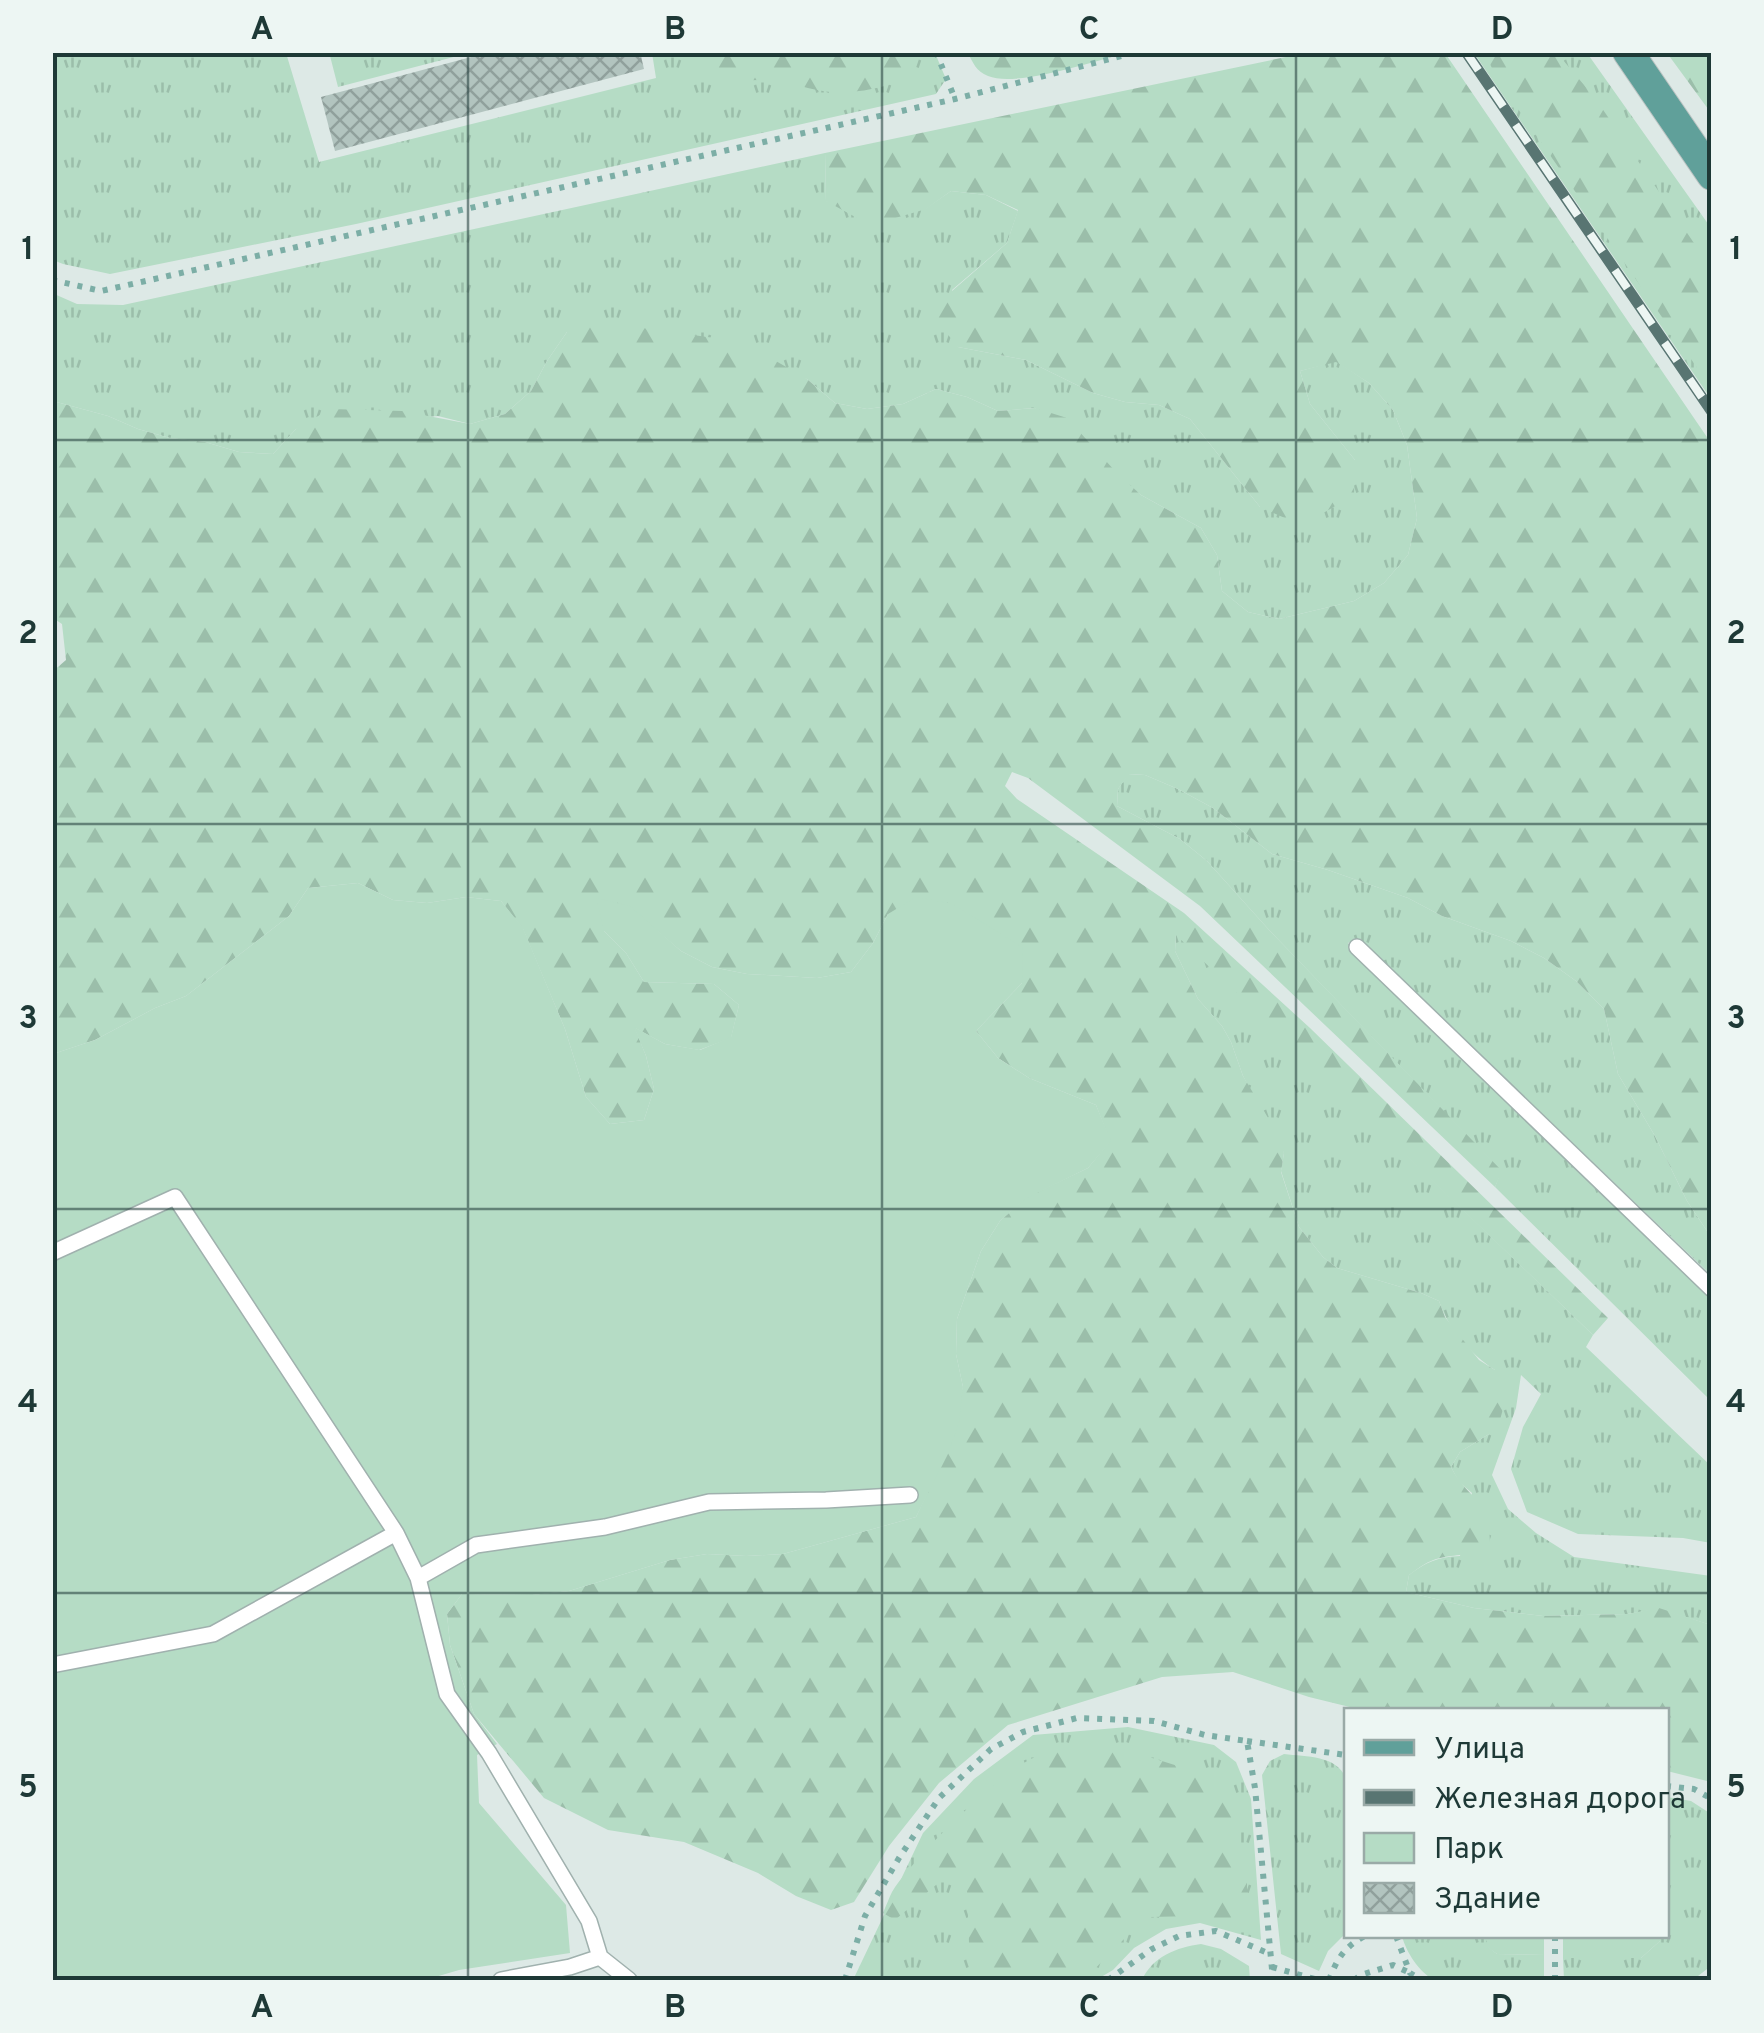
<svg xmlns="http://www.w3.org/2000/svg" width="1764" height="2033" font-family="Overpass,sans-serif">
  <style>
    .grass { fill: url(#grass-tufts) }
    .forest { fill: url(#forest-firs) }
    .green { fill: #b5dcc5 }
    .building { fill: url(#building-cross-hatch) }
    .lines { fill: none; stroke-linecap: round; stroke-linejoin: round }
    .lane-casing { stroke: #a0b1ae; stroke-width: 18 }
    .primary-casing { stroke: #bcc4c3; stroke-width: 32 }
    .path { stroke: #7caea6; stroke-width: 6; stroke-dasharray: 5 8; stroke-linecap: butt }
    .lane { stroke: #fff; stroke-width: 15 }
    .primary { stroke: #60a09a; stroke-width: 30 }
    .rail-casing { stroke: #587572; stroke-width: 11 }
    .rail { stroke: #edf6f3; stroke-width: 8; stroke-dasharray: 22; stroke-linecap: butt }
    .grid { fill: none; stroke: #1e3936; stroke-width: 2.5; stroke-opacity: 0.55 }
    .neatline { fill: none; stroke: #1e3936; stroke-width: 4 }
    .grid-label { font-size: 32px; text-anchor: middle; font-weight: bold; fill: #1e3936 }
  </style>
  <defs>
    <pattern id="grass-tufts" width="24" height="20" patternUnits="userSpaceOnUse" patternTransform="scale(2.5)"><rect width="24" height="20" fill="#b5dcc5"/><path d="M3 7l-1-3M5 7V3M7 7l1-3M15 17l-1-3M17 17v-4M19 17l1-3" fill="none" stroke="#9bbeaa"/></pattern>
    <pattern id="forest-firs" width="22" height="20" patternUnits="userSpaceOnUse" patternTransform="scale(2.5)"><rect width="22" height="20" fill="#b5dcc5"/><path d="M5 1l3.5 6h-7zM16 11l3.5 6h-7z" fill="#9bbeaa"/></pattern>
    <pattern id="building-cross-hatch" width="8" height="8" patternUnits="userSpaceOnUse" patternTransform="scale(2.5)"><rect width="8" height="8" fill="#b2c4bf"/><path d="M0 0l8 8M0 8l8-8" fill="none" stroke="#90a09c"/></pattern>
  </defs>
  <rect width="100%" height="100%" fill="#dde9e6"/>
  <path class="grass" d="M 329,52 L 469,53 L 338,87 Z
    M 52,53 L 286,53 L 319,162 L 656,78 L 652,53 L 935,53 L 946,79 L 936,94 L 356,224 L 110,274 L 63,264 L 53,260 Z
    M 1474,53 L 1587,53 L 1711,228 L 1711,399 Z
    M 825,153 L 826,201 L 925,209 L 951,191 L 986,195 L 1018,211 L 1007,243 L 952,290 L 958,347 L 1026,360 L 1093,393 L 1125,402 L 1159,405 L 1190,419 L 1260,507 L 1355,460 L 1310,404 L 1300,371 L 1336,361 L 1369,383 L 1393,410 L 1407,445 L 1417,518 L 1408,555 L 1384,583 L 1354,601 L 1279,619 L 1248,612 L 1222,591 L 1217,555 L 1201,528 L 1141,495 L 1035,408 L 998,411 L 967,397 L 936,389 L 903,404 L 867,409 L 835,403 L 807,379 L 567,332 L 547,361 L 531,391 L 505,414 L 470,424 L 438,416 L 296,429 L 273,454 L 239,452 L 205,442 L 170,438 L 138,429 L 108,416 L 53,401 L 52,293 L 77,304 L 123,305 Z
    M 1128,774 L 1145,775 L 1178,789 L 1213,808 L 1272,854 L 1328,870 L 1408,898 L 1442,916 L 1511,941 L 1544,958 L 1576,981 L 1604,1009 L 1618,1074 L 1655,1136 L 1687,1201 L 1711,1237 L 1711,1275 L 1359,939 L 1348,943 L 1356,956 L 1711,1298 L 1711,1401 L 1495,1187 L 1501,1171 L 1270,931 L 1207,861 L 1180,839 L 1117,806 L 1118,789 Z
    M 1176,933 L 1593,1335 L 1586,1347 L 1711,1466 L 1711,1543 L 1683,1538 L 1578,1534 L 1527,1512 L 1511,1469 L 1523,1427 L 1541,1394 L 1521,1375 L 1516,1408 L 1492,1475 L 1508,1509 L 1536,1533 L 1574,1557 L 1711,1576 L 1711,1625 L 1659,1609 L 1627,1614 L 1543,1616 L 1474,1608 L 1406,1592 L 1409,1575 C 1426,1562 1438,1557 1460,1556 L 1472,1493 L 1459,1482 L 1451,1467 L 1460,1452 L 1489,1434 L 1495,1370 C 1470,1354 1448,1328 1439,1301 L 1421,1293 L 1337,1268 L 1323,1257 L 1299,1227 L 1281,1171 L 1284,1153 L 1243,1076 L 1231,1042 L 1222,1026 L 1198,999 L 1175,951 Z
    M 1128,1727 L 1214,1745 L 1236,1762 L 1251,1799 L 1261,1940 L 1200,1923 L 1166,1929 L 1134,1948 L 1113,1970 L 1096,1980 L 853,1980 L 923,1833 L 974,1779 L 1033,1735 Z
    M 1284,1754 C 1307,1757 1336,1755 1346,1778 L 1346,1933 L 1328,1951 L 1319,1971 L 1281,1954 L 1262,1775 L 1270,1761 Z
    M 1667,1797 L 1691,1801 L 1711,1814 L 1711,1966 L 1698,1976 L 1680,1980 L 1564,1980 L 1563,1958 L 1641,1958 L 1660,1941 L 1660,1936 L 1666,1936 Z
    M 1402,1936 L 1487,1936 L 1488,1947 L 1497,1954 L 1544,1955 L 1544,1980 L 1434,1980 C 1419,1972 1406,1952 1402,1936 Z
    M 1201,1944 L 1221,1949 L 1249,1966 L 1250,1980 L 1142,1980 C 1152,1957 1177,1947 1201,1944 Z"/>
  <path class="forest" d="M 709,53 L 917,53 L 914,74 C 892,87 857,94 830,92 C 811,90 793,83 775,81 C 759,79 743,81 727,81 Z
    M 968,53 L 1128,53 C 1096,60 1017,88 988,76 C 976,71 973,63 968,53 Z
    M 1305,53 L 1445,53 L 1711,443 L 1711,1237 L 1687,1201 L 1655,1136 L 1618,1074 L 1604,1009 L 1576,981 L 1544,958 L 1511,941 L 1442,916 L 1408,898 L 1328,870 L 1272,854 L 1213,808 L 1178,789 L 1145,775 L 1129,774 L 1118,789 L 1117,806 L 1180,839 L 1207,861 L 1270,931 L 1502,1171 L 1495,1187 L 1200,906 L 1028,778 L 1012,772 L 1005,786 L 1017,799 L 1184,913 L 1310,1028 L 1608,1318 L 1593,1335 L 1176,935 L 1175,951 L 1198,999 L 1222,1026 L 1231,1042 L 1243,1076 L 1280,1138 L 1284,1153 L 1281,1172 L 1299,1227 L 1323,1257 L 1337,1268 L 1421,1293 L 1439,1301 L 1445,1317 L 1479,1360 L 1495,1370 L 1502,1385 L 1504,1405 L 1500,1420 L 1489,1434 L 1460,1452 L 1451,1467 C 1469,1502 1489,1495 1490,1544 C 1469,1558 1462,1553 1440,1558 C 1427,1561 1419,1568 1409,1575 L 1406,1592 L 1474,1608 L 1543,1616 L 1627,1614 L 1659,1608 L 1711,1625 L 1711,1782 L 1667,1771 L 1666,1710 L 1362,1710 L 1309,1697 L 1233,1672 L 1162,1677 L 1008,1725 L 939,1783 L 889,1846 L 854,1902 L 831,1910 L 796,1896 L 758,1873 L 684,1842 L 608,1830 L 544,1798 L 474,1714 L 450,1645 L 447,1614 L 462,1594 L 532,1595 L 569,1591 L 670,1560 L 707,1554 L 746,1556 L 783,1554 L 916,1517 L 931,1485 L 963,1387 L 956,1354 L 957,1319 L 981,1251 L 1000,1221 L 1025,1198 L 1088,1168 L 1110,1141 L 1096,1105 L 1029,1078 L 998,1058 L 976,1031 L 1022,983 L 888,914 L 873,943 L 851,972 L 817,978 L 747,974 L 712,967 L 681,951 L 655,929 L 604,931 L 626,953 L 644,982 L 714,984 L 739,1005 L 731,1038 L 699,1050 L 665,1044 L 635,1028 L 646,1056 L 654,1089 L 644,1120 L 610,1124 L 586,1097 L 565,1029 L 523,929 L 501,901 L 466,897 L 427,903 L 393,900 L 358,883 L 308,888 L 289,916 L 186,996 L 155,1008 L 95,1040 L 53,1054 L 52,672 L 66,660 L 62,624 L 53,618 L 53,401 L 108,416 L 138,429 L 170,438 L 205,442 L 239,452 L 273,454 L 296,429 L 330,409 L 402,411 L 470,424 L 505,414 L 531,391 L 547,361 L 567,332 L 600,322 L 743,342 L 807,379 L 835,403 L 867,409 L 903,404 L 936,389 L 967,397 L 998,411 L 1035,408 L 1067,418 L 1115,471 L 1141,495 L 1201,528 L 1217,555 L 1222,591 L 1248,612 L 1279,619 L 1354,601 L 1384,583 L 1408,555 L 1417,518 L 1407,445 L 1393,410 L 1369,383 L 1336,362 L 1300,371 L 1310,404 L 1355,460 L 1354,495 L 1325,512 L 1294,522 L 1260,507 L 1190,419 L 1159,405 L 1125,402 L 1093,393 L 1026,360 L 958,347 L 936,320 L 952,291 L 1007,243 L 1018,210 L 986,195 L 951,191 L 926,209 L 892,219 L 857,218 L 826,201 L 825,153 Z
    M 1485,53 L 1557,53 L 1595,98 L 1711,268 L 1711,388 L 1496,77 Z
    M 1667,53 L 1711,53 L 1711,113 Z
    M 1101,1746 L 1146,1756 L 1216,1778 L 1240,1800 L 1239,1847 L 1247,1873 L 1247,1914 L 1213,1922 L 1195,1916 L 1150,1917 L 1126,1937 L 1084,1980 L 973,1980 L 970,1969 L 967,1890 L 950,1873 L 895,1920 L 883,1913 C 886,1906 889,1898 892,1892 C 912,1859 999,1773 1033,1758 C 1054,1749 1078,1748 1101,1746 Z"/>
  <path class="green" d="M 358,883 L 393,900 L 427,903 L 466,897 L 501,901 L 523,928 L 565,1029 L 586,1097 L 610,1124 L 644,1120 L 654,1089 L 646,1056 L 634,1027 L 665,1044 L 700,1050 L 731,1037 L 739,1005 L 714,984 L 644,982 L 626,953 L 604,931 L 596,898 L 630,906 L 681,951 L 712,967 L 747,974 L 817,978 L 851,972 L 873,943 L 888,914 L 916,897 L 953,904 L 1023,948 L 1022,983 L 976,1031 L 998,1058 L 1029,1078 L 1096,1105 L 1111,1141 L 1088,1168 L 1025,1199 L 1000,1221 L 981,1251 L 957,1319 L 956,1354 L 963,1387 L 959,1422 L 948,1454 L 916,1517 L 783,1554 L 746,1556 L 707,1554 L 670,1560 L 569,1591 L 532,1595 L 462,1594 L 447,1614 L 450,1645 L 474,1714 L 497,1744 L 477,1755 L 479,1803 L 566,1905 L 570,1953 L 459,1970 L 425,1980 L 53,1980 L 53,1054 L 95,1040 L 155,1008 L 186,996 L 289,916 L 308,888 Z
    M 1487,1936 L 1544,1936 L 1544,1955 L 1497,1954 L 1487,1947 Z
    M 1563,1936 L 1660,1936 L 1660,1941 L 1641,1958 L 1563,1958 Z"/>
  <path class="building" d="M 490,52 L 640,52 L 644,69 L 335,151 L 321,97 Z"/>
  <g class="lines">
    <defs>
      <path id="lane" d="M 1357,947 L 1712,1289
        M 52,1253 L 175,1197 L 396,1533
        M 52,1665 L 213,1634 L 396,1533 L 418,1578
        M 600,1957 L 629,1980
        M 501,1980 L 570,1967 L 600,1957 L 589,1921 L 489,1753 L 447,1694 L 418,1578 L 476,1545 L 605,1527 L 709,1502 L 826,1500 L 910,1495"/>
      <path id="primary" d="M 1628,52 L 1712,175"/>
    </defs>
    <use href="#lane" class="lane-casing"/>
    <use href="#primary" class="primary-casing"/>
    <path class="path" d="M 936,52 L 955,99
      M 52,280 L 101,291 L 955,99 L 1137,52
      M 1247,1741 L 1346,1755
      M 1666,1786 L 1694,1789 L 1712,1799
      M 1396,1936 L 1410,1973 L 1422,1980
      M 1272,1967 L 1318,1980
      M 845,1980 L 865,1916 L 899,1858 L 939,1798 L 991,1749 L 1023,1732 L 1077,1718 L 1154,1721 L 1205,1735 L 1247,1741 L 1255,1788 L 1273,1980
      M 1108,1980 L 1152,1949 L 1179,1936 L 1216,1931 L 1270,1954
      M 1329,1980 C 1337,1959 1344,1947 1365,1936
      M 1354,1980 L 1361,1975 L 1393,1965 L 1410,1973
      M 1555,1980 L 1555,1936
      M 1707,1980 L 1712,1979"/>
    <use href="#lane" class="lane"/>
    <use href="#primary" class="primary"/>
    <defs>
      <path id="rail" d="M 1466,52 L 1712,412"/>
    </defs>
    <use href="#rail" class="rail-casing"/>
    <use href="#rail" class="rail"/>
  </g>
  <path class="grid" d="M 468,52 L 468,1980M 882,52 L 882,1980M 1296,52 L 1296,1980M 52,440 L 1712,440M 52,824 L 1712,824M 52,1209 L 1712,1209M 52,1593 L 1712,1593"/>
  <rect width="1764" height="2033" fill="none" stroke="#edf6f3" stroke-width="110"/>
  <rect x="1344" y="1708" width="325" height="230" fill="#edf6f3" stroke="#9aaaa7" stroke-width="2.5"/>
  <rect x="1364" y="1740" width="50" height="15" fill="#60a09a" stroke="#9aaaa7" stroke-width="2.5"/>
  <text x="1434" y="1758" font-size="30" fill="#1e3936">Улица</text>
  <rect x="1364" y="1790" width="50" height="15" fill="#587572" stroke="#9aaaa7" stroke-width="2.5"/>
  <text x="1434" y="1808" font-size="30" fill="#1e3936">Железная дорога</text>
  <rect x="1364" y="1833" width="50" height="30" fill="#b5dcc5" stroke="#9aaaa7" stroke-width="2.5"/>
  <text x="1434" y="1858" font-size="30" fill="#1e3936">Парк</text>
  <rect x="1364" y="1883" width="50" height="30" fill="url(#building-cross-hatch)" stroke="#9aaaa7" stroke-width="2.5"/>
  <text x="1434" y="1908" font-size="30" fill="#1e3936">Здание</text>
  <rect x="55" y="55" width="1654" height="1923" class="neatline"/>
  <g class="grid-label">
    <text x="262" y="39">A</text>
    <text x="675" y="39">B</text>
    <text x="1089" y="39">C</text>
    <text x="1502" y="39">D</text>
    <text x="28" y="259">1</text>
    <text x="1736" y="259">1</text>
    <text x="28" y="643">2</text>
    <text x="1736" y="643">2</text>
    <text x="28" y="1028">3</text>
    <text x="1736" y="1028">3</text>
    <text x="28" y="1412">4</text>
    <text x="1736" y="1412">4</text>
    <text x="28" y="1797">5</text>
    <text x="1736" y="1797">5</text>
    <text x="262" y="2017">A</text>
    <text x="675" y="2017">B</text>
    <text x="1089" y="2017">C</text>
    <text x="1502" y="2017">D</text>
  </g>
</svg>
